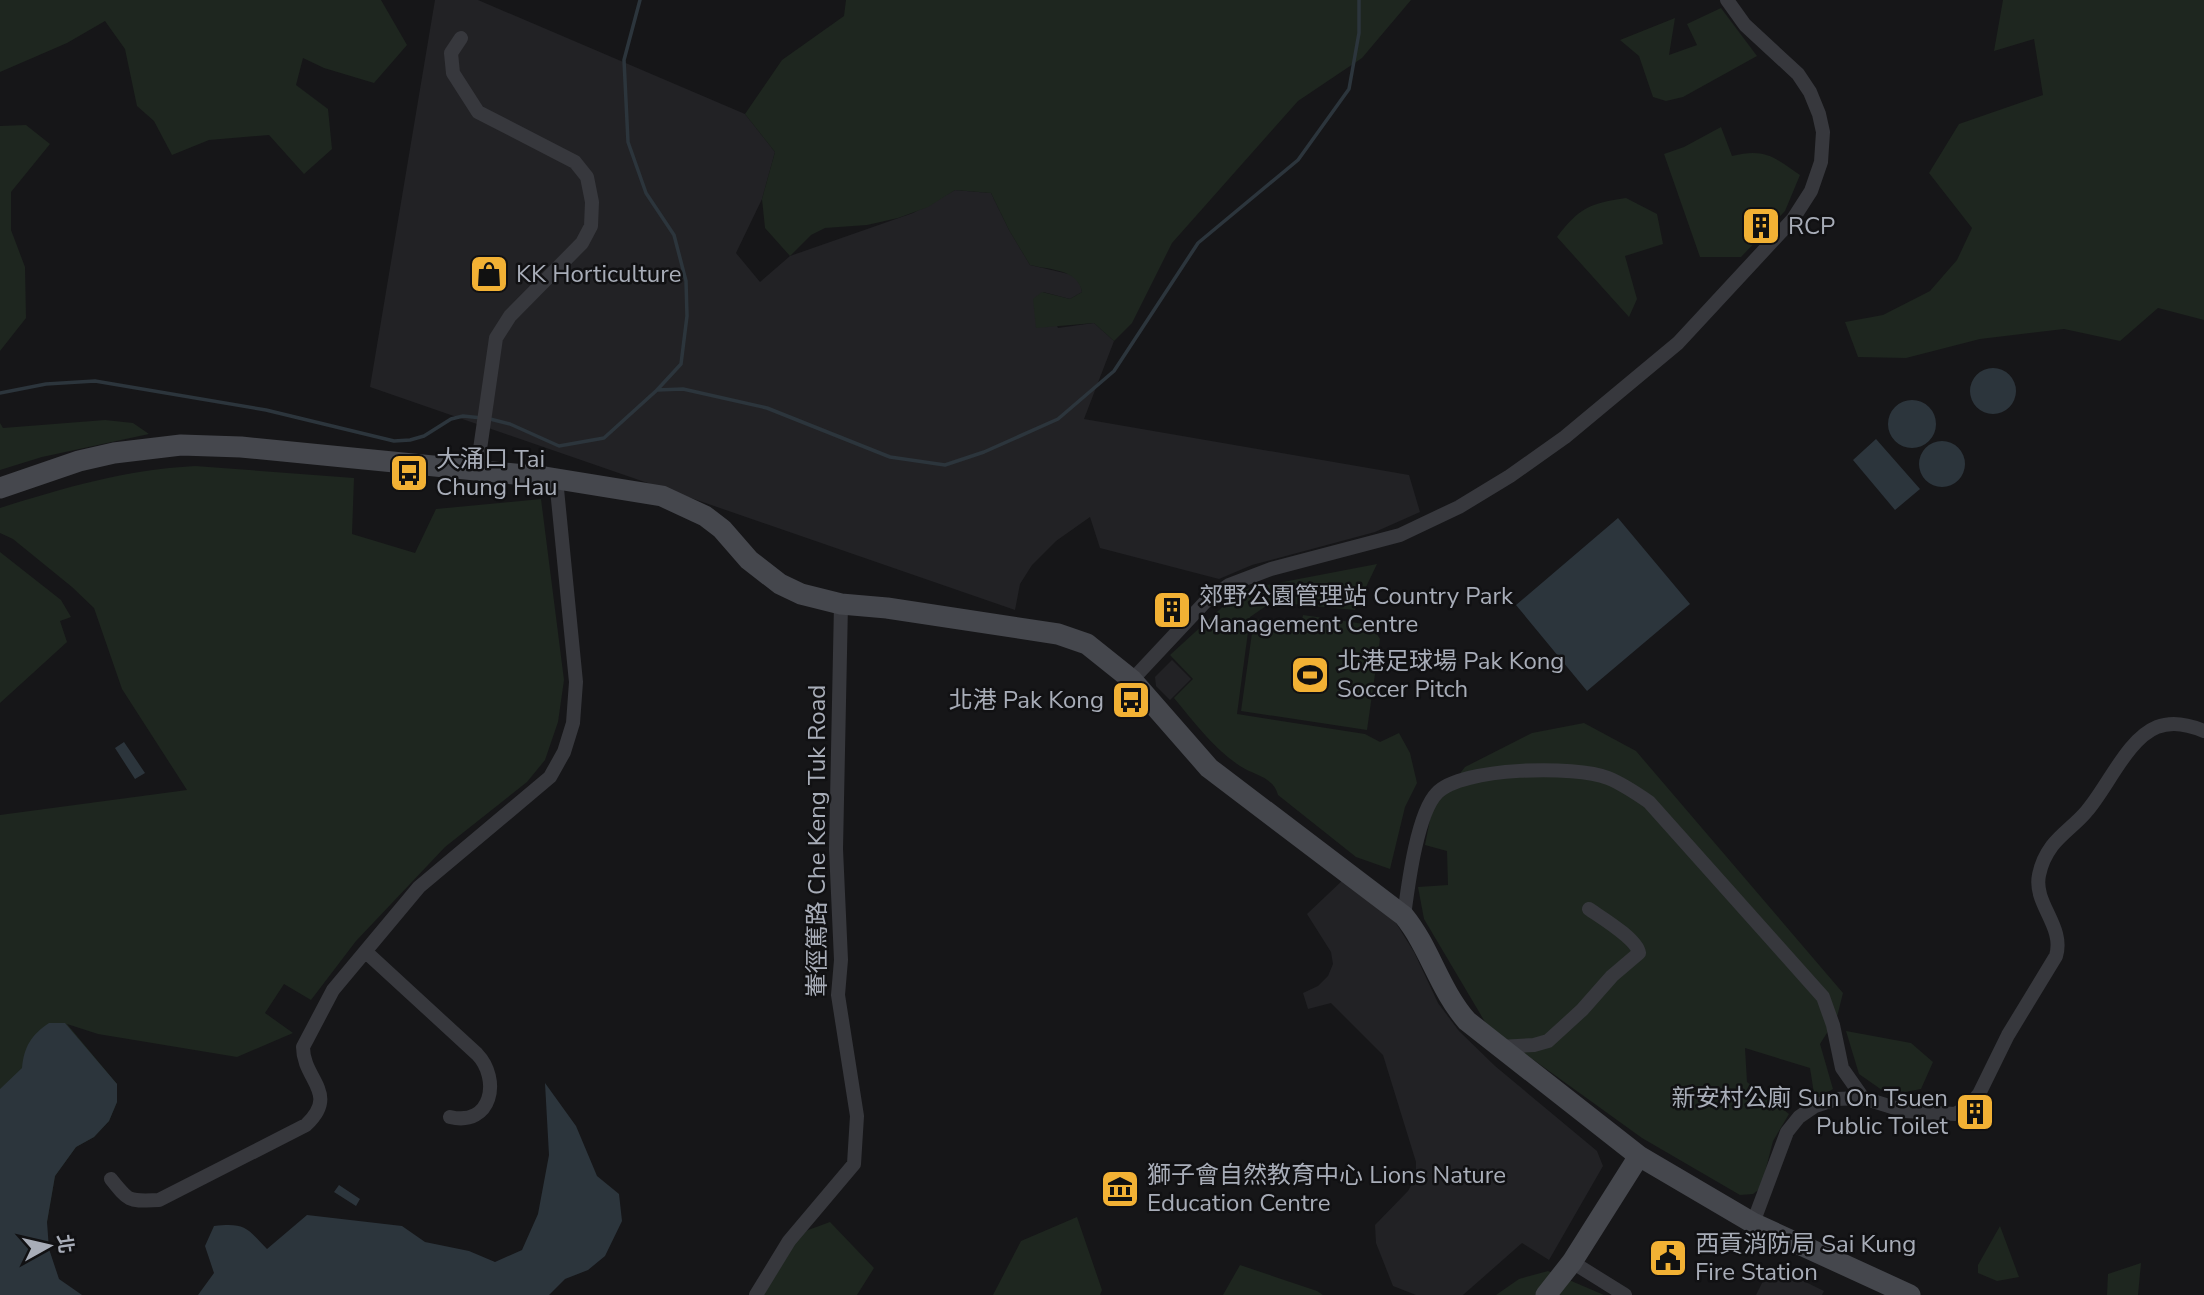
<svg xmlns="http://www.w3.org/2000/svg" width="2204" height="1295" font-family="'Nunito Sans','Noto Sans TC',sans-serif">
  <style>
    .built { fill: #222225 }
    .green { fill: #1e261f }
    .water { fill: #2c353c }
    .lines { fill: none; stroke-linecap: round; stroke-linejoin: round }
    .stream { stroke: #2c353c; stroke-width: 3.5 }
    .street { stroke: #37383d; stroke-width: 14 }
    .secondary { stroke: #45474d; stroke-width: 21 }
    .labels { text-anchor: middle; stroke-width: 5; stroke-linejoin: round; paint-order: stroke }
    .poi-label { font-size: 24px; fill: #a8adb8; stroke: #111113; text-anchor: start }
    .street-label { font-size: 24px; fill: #a8adb8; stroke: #111113 }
  </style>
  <rect width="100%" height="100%" fill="#161618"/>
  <path class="built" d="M 435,0 L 478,0 L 745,114 L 775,152 L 762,199 L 736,253 L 760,282 L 790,256 L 913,213 L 955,190 L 991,193 L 1009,230 L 1030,265 L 1073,275 L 1080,283 L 1082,292 L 1070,299 L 1043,292 L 1058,328 L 1094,323 L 1114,341 L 1084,419 L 1409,475 L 1420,512 L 1375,532 L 1252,565 L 1219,579 L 1100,548 L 1090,517 L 1056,541 L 1032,565 L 1020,584 L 1015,610 L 370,387 Z
    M 1172,660 L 1191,679 L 1170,700 L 1156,686 L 1155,677 Z
    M 1345,878 L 1396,923 L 1414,952 L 1438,1003 L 1459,1031 L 1495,1066 L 1597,1151 L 1603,1166 L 1549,1260 L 1522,1243 L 1463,1295 L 1416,1295 L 1393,1286 L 1376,1243 L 1375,1225 L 1408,1191 L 1416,1177 L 1416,1162 L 1383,1055 L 1331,1003 L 1308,1009 L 1303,993 L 1318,986 L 1328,976 L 1333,964 L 1331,952 L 1307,914 Z
    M 1771,1265 L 1824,1291 L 1822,1295 L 1756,1295 Z"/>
  <path class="green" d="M 0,0 L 381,0 L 407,45 L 374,83 L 324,68 L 303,58 L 296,85 L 328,109 L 332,149 L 304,174 L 269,135 L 209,140 L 172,155 L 154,121 L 137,106 L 125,49 L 105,21 L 67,43 L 0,72 Z
    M 846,0 L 1411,0 L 1362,58 L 1298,101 L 1172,243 L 1132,323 L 1114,341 L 1094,323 L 1036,328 L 1033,299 L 1042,292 L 1070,299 L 1082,292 C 1078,269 1050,270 1030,265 L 1009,230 L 991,193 L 955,190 L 928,207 L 898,218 L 867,225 L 825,228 L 811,235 L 790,256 L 765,228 L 762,199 L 775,152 L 745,114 L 782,60 L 844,16 Z
    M 2003,0 L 2204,0 L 2204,320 L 2158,308 L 2120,341 L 2064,329 L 1980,339 L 1906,358 L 1858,357 L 1845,322 L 1883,315 L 1930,291 L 1957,260 L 1972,228 L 1929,173 L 1959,124 L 2043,95 L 2034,39 L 1994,51 Z
    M 1721,8 L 1757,56 L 1683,97 L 1666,101 L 1653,97 L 1639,56 L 1620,40 L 1675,18 L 1669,55 L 1697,45 L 1687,24 Z
    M 26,125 L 50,144 L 11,192 L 11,230 L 25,267 L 26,318 L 0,351 L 0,126 Z
    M 1721,127 L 1732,156 C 1765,148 1774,157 1800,175 L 1785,211 L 1741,257 L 1700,257 L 1664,154 L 1684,147 Z
    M 1626,198 L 1657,214 L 1663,244 L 1625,256 L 1637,299 L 1629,317 L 1557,237 C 1579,208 1590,203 1626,198 Z
    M 105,420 L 133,423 L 149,434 L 42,457 L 0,470 L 0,423 L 3,428 Z
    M 195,466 L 354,478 L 352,534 L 415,553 L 436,509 L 541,499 L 564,680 L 558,722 L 545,760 L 527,782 L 445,847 L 356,941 L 311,1000 L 284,984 L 265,1013 L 293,1033 L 237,1057 L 98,1034 L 67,1024 L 117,1084 L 117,1102 L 109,1121 L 94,1137 L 76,1147 L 55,1176 L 47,1222 L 0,1207 L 0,815 L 187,790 L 122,689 L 94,608 L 72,587 L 13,539 L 0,533 L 0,508 C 67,487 124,470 195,466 Z
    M 0,552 L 61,600 L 71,617 L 60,621 L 67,642 L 0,703 Z
    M 1377,564 L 1355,610 L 1272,602 L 1250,617 L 1237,714 L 1365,734 L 1380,742 L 1399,733 L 1410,753 L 1417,783 L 1405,807 L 1390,869 L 1356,857 L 1278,795 C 1273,776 1253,775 1240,766 C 1214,749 1194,722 1174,698 L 1193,679 L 1170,655 L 1241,590 Z
    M 1303,615 L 1371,625 L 1380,639 L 1367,730 L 1241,711 L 1254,619 L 1301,626 Z
    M 1584,723 L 1636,751 L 1843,993 L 1837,1017 L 1820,1044 L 1833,1089 L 1815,1100 L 1810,1068 L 1745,1048 L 1747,1082 L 1789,1114 L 1773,1141 L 1761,1188 L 1753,1194 L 1740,1195 L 1642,1138 L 1488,1027 L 1424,919 L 1418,887 L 1448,885 L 1447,851 L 1425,845 L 1432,809 L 1465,767 L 1532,733 Z
    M 1846,1031 L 1911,1043 L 1933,1062 L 1921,1089 L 1889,1095 L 1859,1074 Z
    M 1077,1217 L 1102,1290 L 1100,1295 L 993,1295 L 1021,1241 Z
    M 830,1222 L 874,1268 L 857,1295 L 760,1295 L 800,1233 Z
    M 2000,1226 L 2019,1277 L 1997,1281 L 1978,1273 L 1978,1265 Z
    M 2141,1263 L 2138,1295 L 2107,1295 L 2108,1274 Z
    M 1240,1265 L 1317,1291 L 1323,1295 L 1223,1295 Z
    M 1548,1271 L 1604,1295 L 1496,1295 L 1519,1279 Z"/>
  <path class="water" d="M1970 391a23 23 0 1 1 46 0a23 23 0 1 1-46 0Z
    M1888 424a24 24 0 1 1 48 0a24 24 0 1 1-48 0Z
    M 1876,439 L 1920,489 L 1895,510 L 1853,460 Z
    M1919 464a23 23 0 1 1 46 0a23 23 0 1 1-46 0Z
    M 1618,518 L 1690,604 L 1587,691 L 1516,605 Z
    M 124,742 L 145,773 L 135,779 L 115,748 Z
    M 49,1023 L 65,1023 L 117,1084 L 117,1102 L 109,1121 L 94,1137 L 76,1147 L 55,1176 L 47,1222 L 49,1249 L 59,1279 L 82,1295 L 0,1295 L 0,1089 L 22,1068 C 24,1047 31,1035 49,1023 Z
    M 545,1083 L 576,1126 L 597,1176 L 619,1194 L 622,1221 L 605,1256 L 588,1270 L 565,1279 L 549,1295 L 198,1295 L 214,1273 L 205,1246 L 214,1226 C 245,1223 246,1227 267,1249 L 307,1215 L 402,1226 L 425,1242 L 469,1251 L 495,1262 L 522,1250 L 538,1214 L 549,1155 Z
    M 339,1185 L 360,1199 L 356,1206 L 334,1192 Z"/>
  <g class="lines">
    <path class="stream" d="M 657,390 L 683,389 L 767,408 L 890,457 L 945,465 L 984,452 L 1058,419 L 1114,371 L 1198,243 L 1298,160 L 1349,89 L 1359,33 L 1359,0
      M 0,393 L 46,384 L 95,381 L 266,410 L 394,441 L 410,440 L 424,436 L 451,419 L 463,416 L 482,418
      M 490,419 L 510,424 L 559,446 L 604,438 L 657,390 L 681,364 L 687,316 L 686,281 L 674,235 L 646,193 L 628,142 L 624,60 L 640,0"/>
    <path class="street" d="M 461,38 L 451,53 L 453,73 L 478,112 L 575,162 L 587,177 L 592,202 L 591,226 L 582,243 L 510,316 L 496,338 L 477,470
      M 1132,680 L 1207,600 L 1229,585 L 1271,569 L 1400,535 L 1459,507 L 1510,476 L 1565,437 L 1678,343 L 1793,219 L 1811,191 L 1821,162 L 1823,132 L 1819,114 L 1810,92 L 1798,74 L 1745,25 L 1727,0
      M 1404,916 C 1408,886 1417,813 1437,793 C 1461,767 1576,765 1608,778 C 1623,784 1636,793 1649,802 L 1823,997 L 1833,1025 L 1842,1068 L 1863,1098
      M 366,952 L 477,1054 C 501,1079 492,1127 450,1117
      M 1499,1047 L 1534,1045 L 1548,1041 L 1582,1010 L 1612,976 L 1639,953 C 1637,939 1602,918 1589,909
      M 111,1179 C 130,1203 129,1201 159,1200 L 306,1125 C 340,1093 303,1080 303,1047 L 333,990 L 419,887 L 550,777 L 564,752 L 573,723 L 576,682 L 556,479
      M 1753,1223 L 1787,1132 L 1799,1117 L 1815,1106 L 1836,1099 L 1863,1098 L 1905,1111 L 1955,1114 L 1969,1106 L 1979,1094 L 2008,1035 L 2056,956 C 2065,926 2033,904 2039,875 C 2041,865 2046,854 2052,846 C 2062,833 2076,824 2086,812 C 2108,787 2127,739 2157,727 C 2172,721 2190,725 2204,731
      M 1572,1262 L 1625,1295
      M 756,1295 L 789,1241 L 854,1164 L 857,1116 L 838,995 L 841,960 L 836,849 L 841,604"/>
    <path class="secondary" d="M 0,488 L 79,461 L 114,453 L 181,445 L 241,447 L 545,477 L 662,496 L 705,516 L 722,529 L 749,560 L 780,584 L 801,594 L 841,604 L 887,608 L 1058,634 L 1087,644 L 1132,680 L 1209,768 L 1404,916 C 1430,948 1439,989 1467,1021 L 1639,1156 L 1753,1223 L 1910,1295
      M 1546,1295 L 1572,1262 L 1639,1156"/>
  </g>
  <defs>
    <symbol id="building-square" viewBox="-11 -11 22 22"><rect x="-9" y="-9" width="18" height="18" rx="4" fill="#f2b134" stroke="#111113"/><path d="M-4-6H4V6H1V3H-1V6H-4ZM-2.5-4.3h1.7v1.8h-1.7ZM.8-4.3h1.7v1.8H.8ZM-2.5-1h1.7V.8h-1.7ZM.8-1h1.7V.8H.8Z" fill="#111"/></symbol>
    <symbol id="shop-square" viewBox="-11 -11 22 22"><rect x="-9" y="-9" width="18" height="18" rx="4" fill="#f2b134" stroke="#111113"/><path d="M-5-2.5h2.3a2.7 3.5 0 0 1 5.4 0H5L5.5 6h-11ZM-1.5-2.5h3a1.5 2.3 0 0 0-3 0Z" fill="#111"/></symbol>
    <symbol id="bus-square" viewBox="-11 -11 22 22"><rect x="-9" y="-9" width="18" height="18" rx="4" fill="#f2b134" stroke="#111113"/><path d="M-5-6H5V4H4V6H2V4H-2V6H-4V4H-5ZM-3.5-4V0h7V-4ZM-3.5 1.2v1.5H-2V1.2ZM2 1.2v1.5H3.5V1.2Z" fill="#111"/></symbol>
    <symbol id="stadium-square" viewBox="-11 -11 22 22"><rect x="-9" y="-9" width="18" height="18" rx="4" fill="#f2b134" stroke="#111113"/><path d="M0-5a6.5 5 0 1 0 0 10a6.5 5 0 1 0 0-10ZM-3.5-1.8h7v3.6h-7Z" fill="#111"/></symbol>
    <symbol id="museum-square" viewBox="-11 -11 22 22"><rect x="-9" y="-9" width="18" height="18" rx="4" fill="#f2b134" stroke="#111113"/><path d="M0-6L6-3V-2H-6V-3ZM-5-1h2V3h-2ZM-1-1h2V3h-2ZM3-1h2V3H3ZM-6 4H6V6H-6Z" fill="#111"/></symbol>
    <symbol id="civic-square" viewBox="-11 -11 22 22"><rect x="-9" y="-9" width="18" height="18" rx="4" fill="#f2b134" stroke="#111113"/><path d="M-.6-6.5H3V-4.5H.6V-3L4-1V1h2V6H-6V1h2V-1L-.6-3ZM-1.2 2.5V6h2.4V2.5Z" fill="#111"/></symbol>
  </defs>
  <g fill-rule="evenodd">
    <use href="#building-square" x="1739" y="204" width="44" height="44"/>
    <use href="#shop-square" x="467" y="252" width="44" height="44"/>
    <use href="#bus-square" x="387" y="451" width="44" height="44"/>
    <use href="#building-square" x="1150" y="588" width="44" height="44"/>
    <use href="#stadium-square" x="1288" y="653" width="44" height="44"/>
    <use href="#bus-square" x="1109" y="678" width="44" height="44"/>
    <use href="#building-square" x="1953" y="1090" width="44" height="44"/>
    <use href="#museum-square" x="1098" y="1167" width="44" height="44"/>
    <use href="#civic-square" x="1646" y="1236" width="44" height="44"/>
  </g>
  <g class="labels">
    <g class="poi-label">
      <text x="1788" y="234">RCP</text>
      <text x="516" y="282">KK Horticulture</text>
      <text x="436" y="467">大涌口 Tai<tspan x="436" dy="28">Chung Hau</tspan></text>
      <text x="1199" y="604">郊野公園管理站 Country Park<tspan x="1199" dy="28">Management Centre</tspan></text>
      <text x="1337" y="669">北港足球場 Pak Kong<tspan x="1337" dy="28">Soccer Pitch</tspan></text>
      <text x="1104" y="708" text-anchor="end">北港 Pak Kong</text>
      <text x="1948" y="1106" text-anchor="end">新安村公廁 Sun On Tsuen<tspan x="1948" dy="28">Public Toilet</tspan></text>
      <text x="1147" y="1183">獅子會自然教育中心 Lions Nature<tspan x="1147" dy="28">Education Centre</tspan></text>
      <text x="1695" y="1252">西貢消防局 Sai Kung<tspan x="1695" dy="28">Fire Station</tspan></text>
    </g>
    <g class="street-label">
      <text transform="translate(817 841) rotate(-90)" y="8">輋徑篤路 Che Keng Tuk Road</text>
    </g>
  </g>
  <g transform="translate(49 1246) rotate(82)" stroke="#111113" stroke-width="5" paint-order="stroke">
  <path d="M0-5L12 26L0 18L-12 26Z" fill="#a8adb8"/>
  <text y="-10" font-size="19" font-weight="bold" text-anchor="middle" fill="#a8adb8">北</text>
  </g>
</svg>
